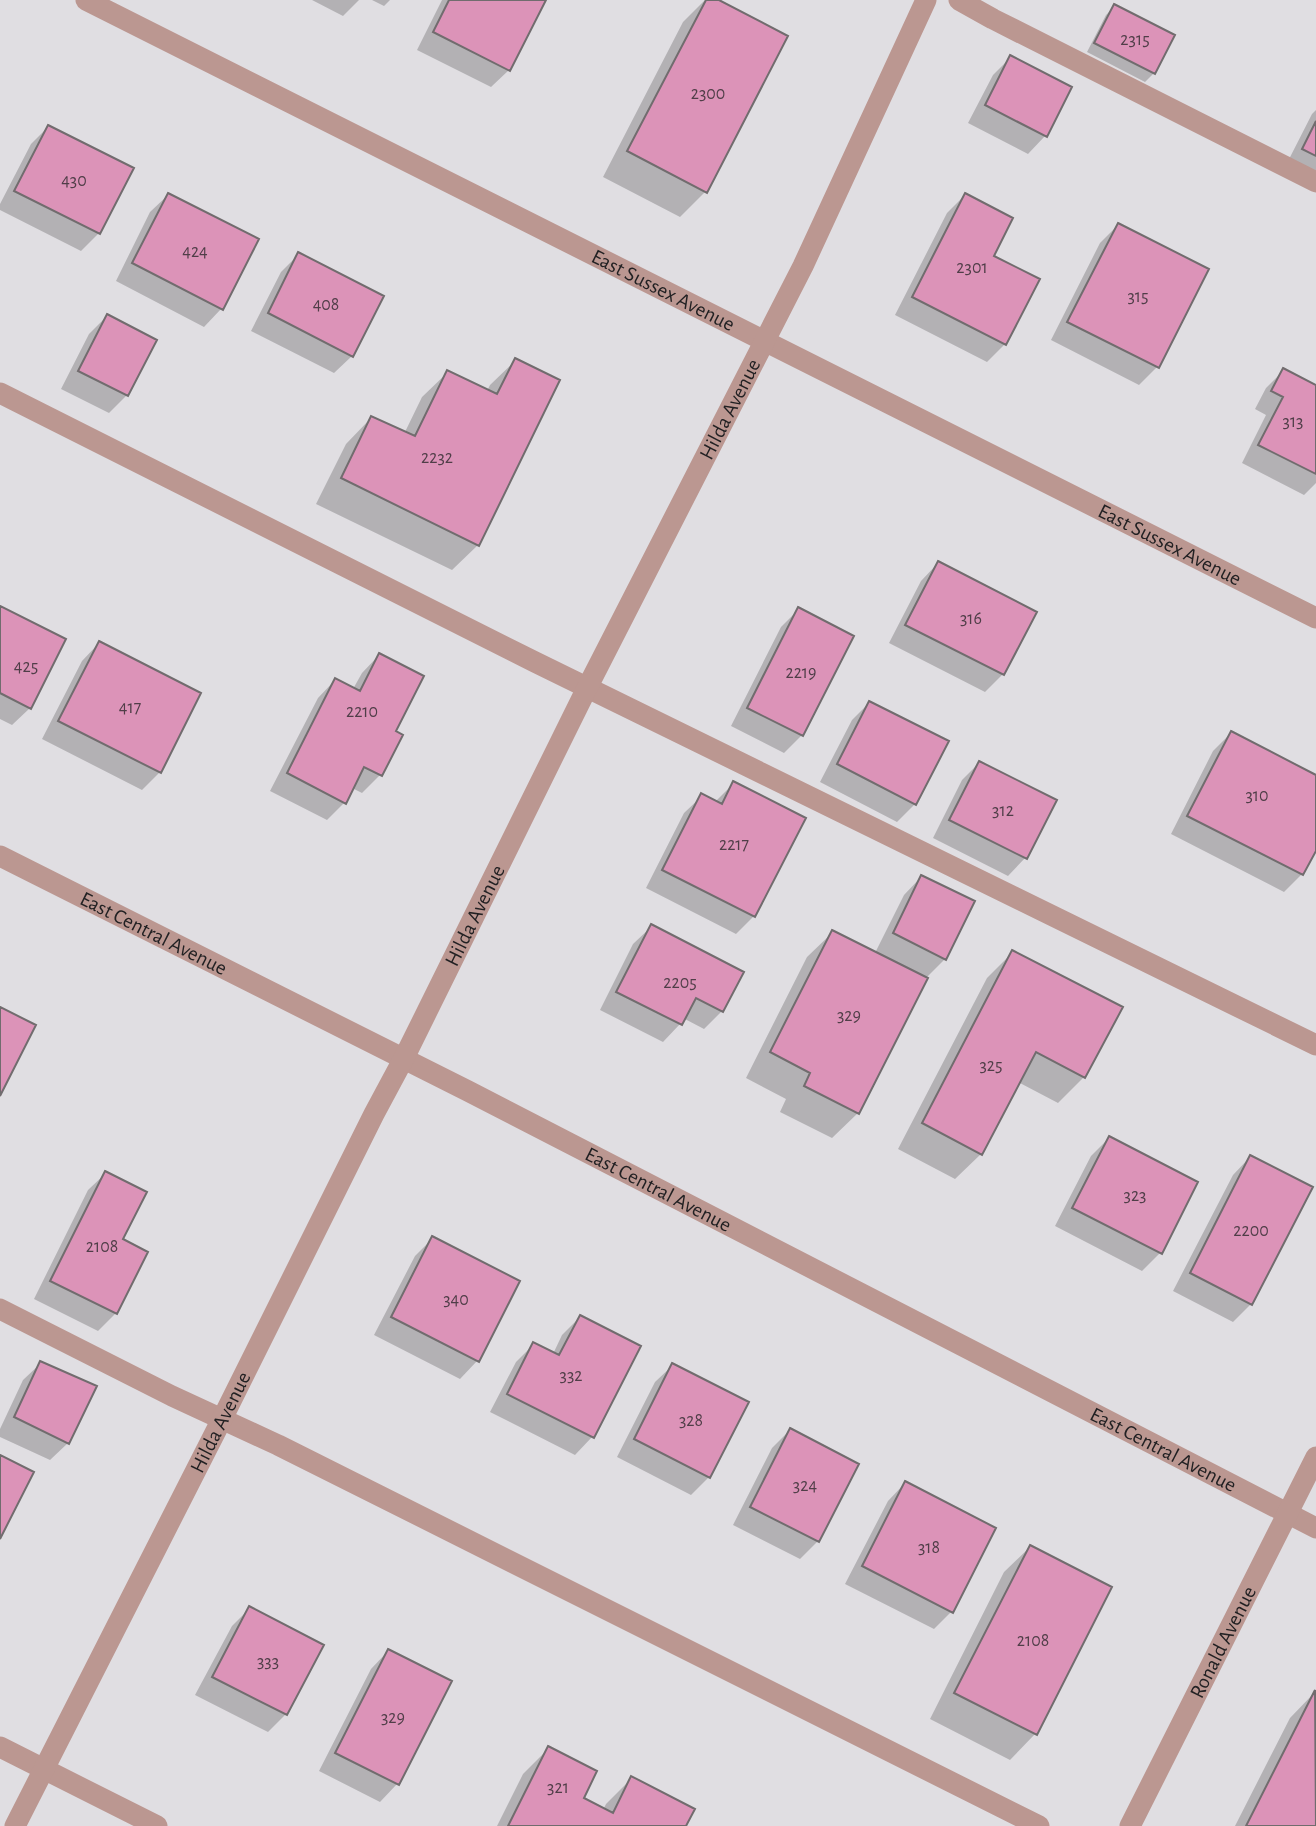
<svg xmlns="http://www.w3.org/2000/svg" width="1316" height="1826" font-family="'Alegreya Sans',sans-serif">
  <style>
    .shadow { fill: #0003 }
    .building { fill: #dc93b8; stroke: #716c6e; stroke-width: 2 }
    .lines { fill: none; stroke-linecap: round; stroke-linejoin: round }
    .minor { stroke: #bb9791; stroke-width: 21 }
    .labels { text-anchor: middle; stroke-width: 5; stroke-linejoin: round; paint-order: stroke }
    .number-label { font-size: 18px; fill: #503e48 }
    .street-label { font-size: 21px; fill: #222123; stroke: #e0dee2 }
  </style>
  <rect width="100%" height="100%" fill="#e0dee2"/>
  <path class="shadow" d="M 312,0 L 359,0 L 343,16 Z
    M 372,0 L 390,0 L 384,6 Z
    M 442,0 L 544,0 L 509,70 L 491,87 L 417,50 Z
    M 705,0 L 716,0 L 705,192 L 680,217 L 603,177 L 683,22 Z
    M 1115,6 L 1154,73 L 1145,82 L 1087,52 L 1106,15 Z
    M 1011,57 L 1045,136 L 1028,154 L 968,123 L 993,75 Z
    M 1316,110 L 1316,183 L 1285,167 L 1312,114 Z
    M 48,127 L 131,169 L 99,233 L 81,251 L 0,210 L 0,204 L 31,144 Z
    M 168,195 L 221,309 L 204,327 L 116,281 L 150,212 Z
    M 965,195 L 991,256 L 1005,344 L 987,362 L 895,315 L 947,213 Z
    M 1118,225 L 1207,270 L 1157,367 L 1139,385 L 1051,340 L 1100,243 Z
    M 299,254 L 352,356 L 334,373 L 251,331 L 281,272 Z
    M 107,316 L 127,395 L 109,413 L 61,389 L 89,334 Z
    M 516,360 L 478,545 L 452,570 L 316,504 L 346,444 L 371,418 L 404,434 L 422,397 L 448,372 L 487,391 L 490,385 Z
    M 1283,371 L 1316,387 L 1316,483 L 1304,495 L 1242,463 L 1266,415 L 1255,409 L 1266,388 Z
    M 938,563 L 1003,674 L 985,692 L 889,643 L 921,581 Z
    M 0,608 L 30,708 L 12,725 L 0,719 Z
    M 799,609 L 802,735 L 784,753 L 731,726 L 781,627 Z
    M 99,643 L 160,772 L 142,790 L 42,739 L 82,661 Z
    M 379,655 L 393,732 L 400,735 L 380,775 L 362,793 L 352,788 L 344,803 L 327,820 L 270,791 L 318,698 L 335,680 L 353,689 L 362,673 Z
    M 869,703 L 915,804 L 897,822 L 820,782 L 852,720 Z
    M 1231,733 L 1316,777 L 1316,847 L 1302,874 L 1284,892 L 1171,834 L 1213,751 Z
    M 979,763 L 1025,858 L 1008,876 L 933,838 L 962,780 Z
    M 734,783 L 754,916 L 736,934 L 646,888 L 684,813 L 702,796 L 716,801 Z
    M 921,877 L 945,959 L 925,979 L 858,1113 L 832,1138 L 780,1112 L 786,1099 L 746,1078 L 807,957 L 833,932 L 875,953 L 904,895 Z
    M 651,927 L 722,1011 L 704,1029 L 683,1018 L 680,1024 L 663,1042 L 600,1010 L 633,944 Z
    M 1013,952 L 1084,1077 L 1058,1103 L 1018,1082 L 981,1154 L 955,1179 L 898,1149 L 987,978 Z
    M 1109,1138 L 1160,1253 L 1142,1271 L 1055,1226 L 1091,1156 Z
    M 1250,1157 L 1251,1304 L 1233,1322 L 1173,1291 L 1233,1175 Z
    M 106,1173 L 121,1240 L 146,1253 L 116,1313 L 98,1331 L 34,1299 L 88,1190 Z
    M 433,1238 L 477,1361 L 460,1379 L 374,1335 L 415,1256 Z
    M 580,1317 L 638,1347 L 592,1437 L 575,1455 L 490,1412 L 516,1362 L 534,1344 L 553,1354 L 562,1335 Z
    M 41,1363 L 68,1443 L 50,1460 L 0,1437 L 0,1429 L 23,1380 Z
    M 673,1365 L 709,1477 L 691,1495 L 617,1457 L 655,1382 Z
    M 790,1430 L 818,1541 L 800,1559 L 733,1525 L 772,1448 Z
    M 905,1483 L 952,1611 L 934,1629 L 845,1584 L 888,1501 Z
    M 1030,1547 L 1110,1587 L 1035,1734 L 1010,1760 L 930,1719 L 1004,1572 Z
    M 250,1608 L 286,1714 L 268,1732 L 195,1695 L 232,1626 Z
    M 388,1651 L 397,1784 L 380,1802 L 319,1771 L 371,1669 Z
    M 1315,1692 L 1316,1826 L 1235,1826 L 1290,1718 Z
    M 549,1748 L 581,1799 L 603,1810 L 606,1804 L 631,1779 L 684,1826 L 497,1826 L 523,1774 Z"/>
  <path class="building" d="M 449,0 L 546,0 L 510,71 L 433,32 Z
    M 706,0 L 719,0 L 788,36 L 707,193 L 627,151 Z
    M 1114,4 L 1175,35 L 1155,74 L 1094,43 Z
    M 1010,55 L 1072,87 L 1047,137 L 985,105 Z
    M 1316,121 L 1316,156 L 1302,149 Z
    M 48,125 L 134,168 L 100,234 L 14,191 Z
    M 168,193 L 259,239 L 223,310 L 132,263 Z
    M 965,193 L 1013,218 L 994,256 L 1040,279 L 1006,345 L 912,297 Z
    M 1118,223 L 1209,269 L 1159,368 L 1067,322 Z
    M 298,252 L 384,296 L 353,357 L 268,313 Z
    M 107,314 L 157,340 L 128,396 L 78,371 Z
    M 515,358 L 560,380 L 479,546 L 341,478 L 371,416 L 415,436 L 447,370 L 497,394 Z
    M 1283,368 L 1316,385 L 1316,474 L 1258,445 L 1283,397 L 1271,391 Z
    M 938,561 L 1037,612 L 1004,675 L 905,625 Z
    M 0,606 L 66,639 L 31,709 L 0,693 Z
    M 798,607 L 854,636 L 803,736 L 747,708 Z
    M 99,641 L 201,693 L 161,773 L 58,721 Z
    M 379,653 L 424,676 L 396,731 L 403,735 L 382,776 L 364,767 L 346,804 L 287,773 L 335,678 L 360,691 Z
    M 869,701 L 949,741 L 916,805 L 837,764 Z
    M 1231,731 L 1316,775 L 1316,851 L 1303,875 L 1187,816 Z
    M 979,761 L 1057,800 L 1027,859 L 949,820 Z
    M 733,781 L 806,818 L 755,917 L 662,870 L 701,793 L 722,804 Z
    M 921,875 L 975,901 L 946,960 L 893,933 Z
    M 651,924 L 744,972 L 723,1012 L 696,998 L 682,1025 L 616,992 Z
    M 832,930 L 928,978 L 859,1114 L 804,1086 L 810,1073 L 770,1052 Z
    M 1012,950 L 1123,1007 L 1085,1078 L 1036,1052 L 982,1155 L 922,1123 Z
    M 0,1007 L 36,1025 L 0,1096 Z
    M 1109,1136 L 1198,1182 L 1162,1254 L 1072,1208 Z
    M 1250,1155 L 1313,1187 L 1252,1305 L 1190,1273 Z
    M 105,1171 L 147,1192 L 123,1239 L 148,1252 L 117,1314 L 50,1281 Z
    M 432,1236 L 520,1281 L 479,1362 L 391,1317 Z
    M 580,1315 L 641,1346 L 594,1438 L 507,1394 L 533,1342 L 559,1355 Z
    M 40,1361 L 97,1386 L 69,1444 L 14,1417 Z
    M 672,1363 L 749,1402 L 710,1478 L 634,1439 Z
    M 790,1428 L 859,1464 L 819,1542 L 750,1507 Z
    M 0,1455 L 34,1472 L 0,1539 Z
    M 905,1481 L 996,1528 L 953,1613 L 862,1566 Z
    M 1030,1545 L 1112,1587 L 1037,1735 L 954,1693 Z
    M 249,1606 L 324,1645 L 287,1715 L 212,1677 Z
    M 388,1649 L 452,1681 L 399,1785 L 335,1753 Z
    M 1315,1690 L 1316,1826 L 1246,1826 Z
    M 548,1746 L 597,1771 L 584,1798 L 613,1813 L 631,1776 L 695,1809 L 686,1826 L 508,1826 Z"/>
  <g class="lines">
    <g class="minor">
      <path id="s1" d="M 86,0 L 1316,618"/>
      <path d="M 959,0 L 993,19 L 1316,182"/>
      <path d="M 0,393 L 535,662 L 1316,1045"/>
      <path id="s2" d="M 0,856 L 468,1091 L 1316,1528"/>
      <path d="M 0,1309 L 172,1396 L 278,1445 L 1039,1826"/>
      <path d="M 0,1747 L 157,1826"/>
      <path id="s3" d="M 15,1826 L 222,1419 L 374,1114 L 404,1058 L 587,688 L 803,266 L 926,0"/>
      <path id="s4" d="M 1130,1826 L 1316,1457"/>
    </g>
  </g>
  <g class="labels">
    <g class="number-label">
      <text x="1135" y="45">2315</text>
      <text x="708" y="99">2300</text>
      <text x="74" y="186">430</text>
      <text x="195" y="257">424</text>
      <text x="972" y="273">2301</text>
      <text x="1138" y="302">315</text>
      <text x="326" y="310">408</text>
      <text x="1293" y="427">313</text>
      <text x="437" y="463">2232</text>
      <text x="971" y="624">316</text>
      <text x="26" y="672">425</text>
      <text x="801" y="678">2219</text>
      <text x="130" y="713">417</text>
      <text x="362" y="717">2210</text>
      <text x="1257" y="801">310</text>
      <text x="1003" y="816">312</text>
      <text x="734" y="850">2217</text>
      <text x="680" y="988">2205</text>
      <text x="849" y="1021">329</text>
      <text x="991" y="1071">325</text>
      <text x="1135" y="1201">323</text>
      <text x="1251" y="1236">2200</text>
      <text x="102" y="1252">2108</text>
      <text x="456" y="1305">340</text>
      <text x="571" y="1381">332</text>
      <text x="691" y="1426">328</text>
      <text x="805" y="1491">324</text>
      <text x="929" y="1553">318</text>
      <text x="1033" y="1646">2108</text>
      <text x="268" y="1667">333</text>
      <text x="393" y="1723">329</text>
      <text x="558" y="1793">321</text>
    </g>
    <g class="street-label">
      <text dy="7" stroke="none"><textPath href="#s1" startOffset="646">East Sussex Avenue</textPath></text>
      <text dy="7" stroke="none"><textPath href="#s3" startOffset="1587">Hilda Avenue</textPath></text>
      <text dy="7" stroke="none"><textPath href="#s1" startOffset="1213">East Sussex Avenue</textPath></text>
      <text dy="7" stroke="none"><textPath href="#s3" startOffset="1020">Hilda Avenue</textPath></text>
      <text dy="7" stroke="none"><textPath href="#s2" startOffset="172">East Central Avenue</textPath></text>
      <text dy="7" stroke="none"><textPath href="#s2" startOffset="738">East Central Avenue</textPath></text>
      <text dy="7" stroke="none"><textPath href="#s3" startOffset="453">Hilda Avenue</textPath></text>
      <text dy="7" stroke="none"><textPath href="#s2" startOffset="1306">East Central Avenue</textPath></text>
      <text dy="7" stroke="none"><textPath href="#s4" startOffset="206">Ronald Avenue</textPath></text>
    </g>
  </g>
</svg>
